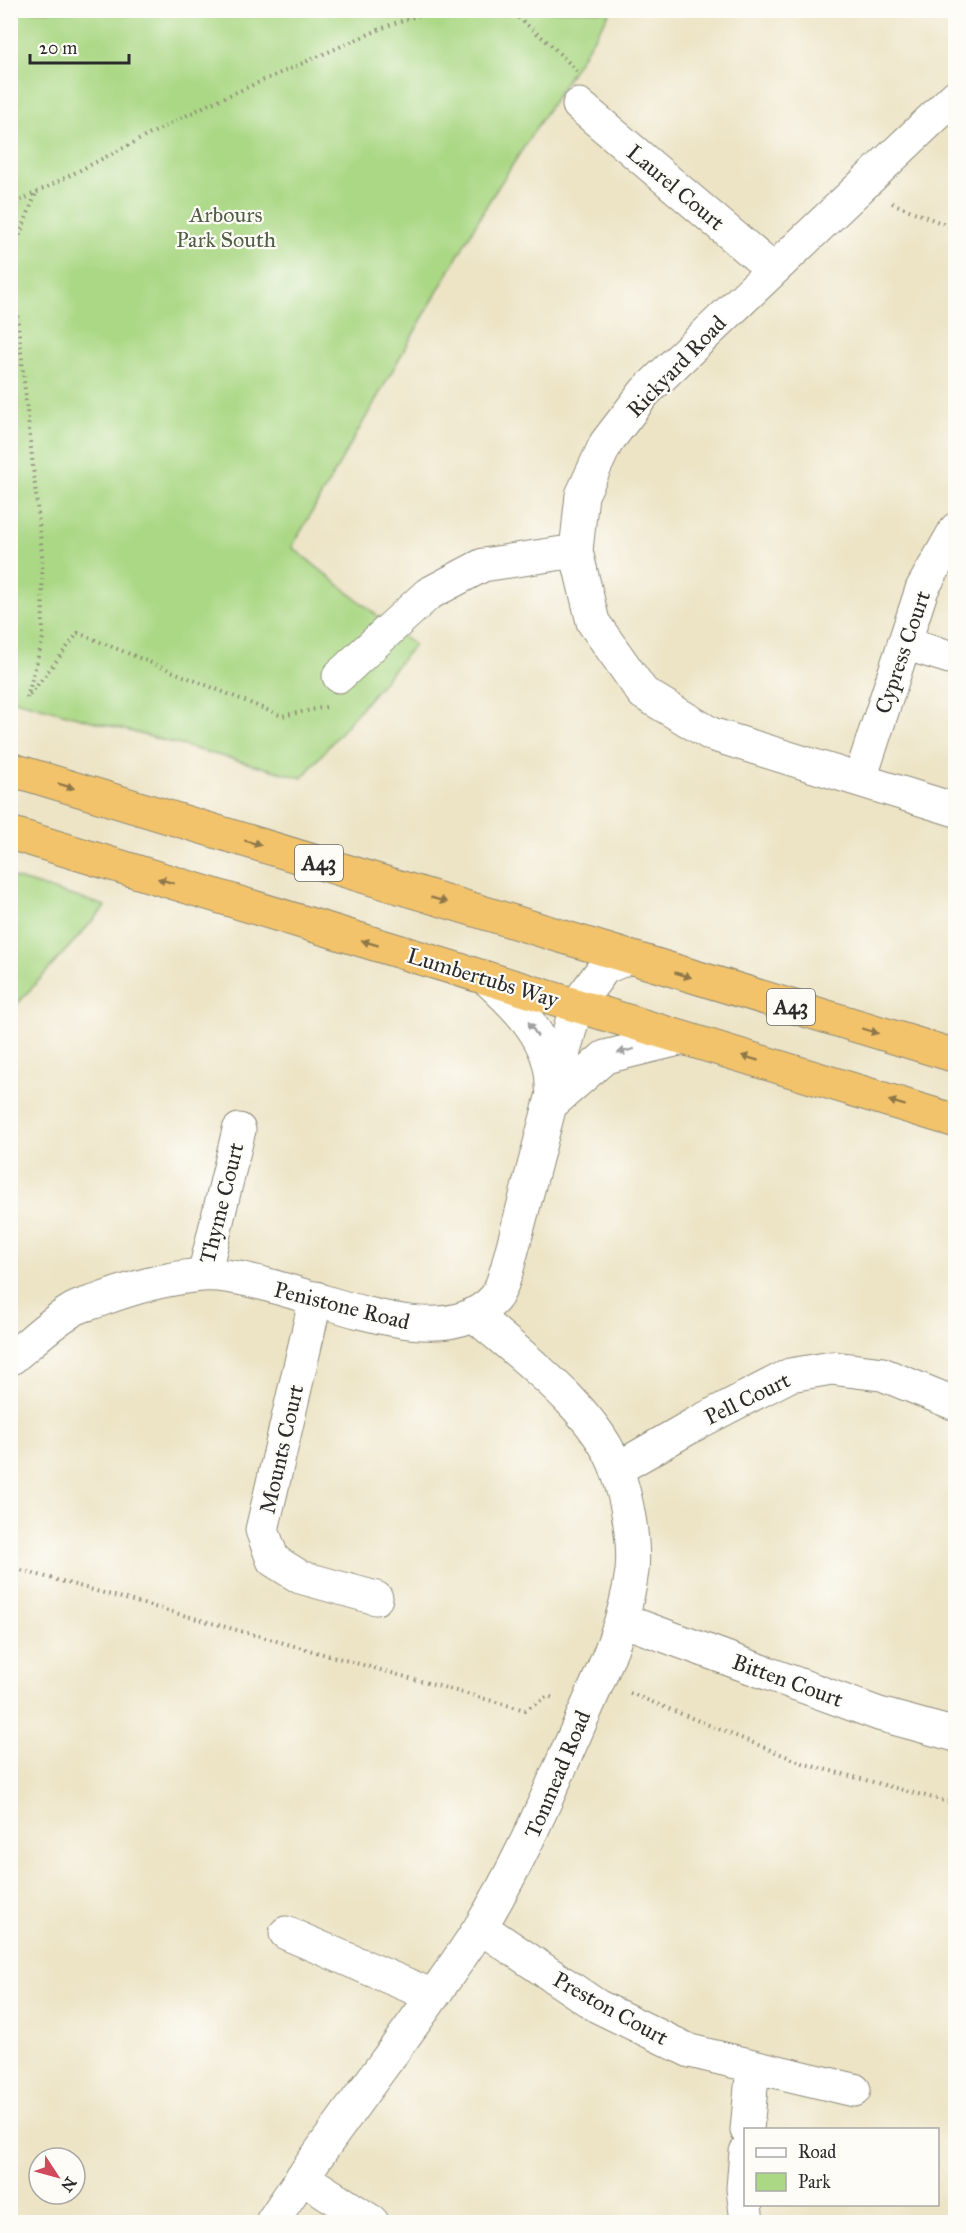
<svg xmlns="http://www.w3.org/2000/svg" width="966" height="2233" font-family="'IM FELL Great Primer',serif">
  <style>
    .green { fill: #abd885; stroke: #6b8258; stroke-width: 1.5 }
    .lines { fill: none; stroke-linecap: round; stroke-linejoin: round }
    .minor-casing { stroke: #8c8878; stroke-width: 35 }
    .highway-casing { stroke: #8c8878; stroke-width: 35 }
    .path { stroke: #8c8878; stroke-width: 4; stroke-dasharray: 1.5 4.5; stroke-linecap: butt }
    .minor { stroke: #fff; stroke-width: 33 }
    .highway { stroke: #f2c36a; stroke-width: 33 }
    .oneway { fill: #8e774a }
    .oneway2 { fill: #a0a0a0 }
    .labels { text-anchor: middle; stroke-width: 4.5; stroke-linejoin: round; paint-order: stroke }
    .shield { fill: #fdfcf7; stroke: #6a6a68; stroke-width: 1.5 }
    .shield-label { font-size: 21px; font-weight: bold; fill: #2b2b2b }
    .street-label { font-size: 22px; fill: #2b2b2b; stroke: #fdfcf7 }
    .park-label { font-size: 22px; fill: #515f46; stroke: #fdfcf7 }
  </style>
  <rect width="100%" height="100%" fill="#fdfcf7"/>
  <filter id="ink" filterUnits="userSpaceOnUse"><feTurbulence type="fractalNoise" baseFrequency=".0167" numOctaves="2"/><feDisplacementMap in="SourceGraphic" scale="12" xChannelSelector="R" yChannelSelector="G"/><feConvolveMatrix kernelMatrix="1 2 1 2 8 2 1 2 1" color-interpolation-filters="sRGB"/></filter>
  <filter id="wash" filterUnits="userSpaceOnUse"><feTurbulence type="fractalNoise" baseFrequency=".008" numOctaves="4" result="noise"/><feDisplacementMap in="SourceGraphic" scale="24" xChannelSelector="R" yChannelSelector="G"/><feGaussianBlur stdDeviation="1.35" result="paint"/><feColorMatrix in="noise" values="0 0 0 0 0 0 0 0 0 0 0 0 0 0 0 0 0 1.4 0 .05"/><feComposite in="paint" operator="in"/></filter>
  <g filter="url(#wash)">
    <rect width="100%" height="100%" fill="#ede4c6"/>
    <path class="green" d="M 10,11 L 611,11 L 488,203 L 292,547 L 414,645 L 302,778 L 11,699 Z
      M 11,877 L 106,906 L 11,1011 L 10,877 Z"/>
  </g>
  <g filter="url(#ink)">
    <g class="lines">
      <defs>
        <path id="minor" d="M 956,96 L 645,392 L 606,443 L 582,495 L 576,551 L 593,622 L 643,693 L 711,734 L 956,810
          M 579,105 L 772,269
          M 904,643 L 956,659
          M 339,676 L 428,594 L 483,565 L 576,551
          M 860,779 L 922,589 L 956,529
          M 486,978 C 518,1007 553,1041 552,1087
          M 551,1104 L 605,1057 L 683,1038
          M 204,1275 L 239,1130
          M 316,1298 L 262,1530 L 273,1560 L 300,1577 L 376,1598
          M 10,1359 C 29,1344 50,1323 71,1311 C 78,1306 88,1304 97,1301 C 131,1288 165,1278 202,1275 C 282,1270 434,1368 495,1298 C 501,1291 504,1278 507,1269 L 576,1006 L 604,968 L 627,958
          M 617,1469 L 697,1423 L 790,1375 L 832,1368 L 882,1374 L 956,1404
          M 622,1620 L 879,1714 L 956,1735
          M 480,1927 L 597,2006 L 690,2051 L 854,2090
          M 286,1933 L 433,1996
          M 747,2130 L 753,2066
          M 746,2152 L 743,2188 L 747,2222
          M 302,2177 L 372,2222
          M 272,2222 C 337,2122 414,2029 479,1929 C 518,1867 546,1799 576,1732 C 598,1681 625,1627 632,1571 C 635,1541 627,1499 617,1470 C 597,1411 520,1355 473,1314"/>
        <path id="highway" d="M 10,769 L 956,1056
          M 10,833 L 956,1121"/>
      </defs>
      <use href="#minor" class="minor-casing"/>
      <use href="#highway" class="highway-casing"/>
      <path class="path" d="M 509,10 L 550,44 L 579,73
        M 892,203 L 956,229
        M 10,206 L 207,105 L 392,24 L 435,10
        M 30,695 L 78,633 L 282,716 L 326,707
        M 27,698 L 43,638 L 42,553 L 11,257 L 36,193
        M 10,1567 L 525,1710 L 548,1696 L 554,1698
        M 630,1693 L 805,1764 L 956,1804"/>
      <use href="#minor" class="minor"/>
      <use href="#highway" class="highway"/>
    </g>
    <defs><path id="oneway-solid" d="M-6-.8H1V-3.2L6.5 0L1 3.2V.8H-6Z" transform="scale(1.5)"/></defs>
    <g class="oneway">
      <use href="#oneway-solid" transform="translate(66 786) rotate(17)"/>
      <use href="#oneway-solid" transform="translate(253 843) rotate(17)"/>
      <use href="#oneway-solid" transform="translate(166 881) rotate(-163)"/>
      <use href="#oneway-solid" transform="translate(439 900) rotate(17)"/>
      <use href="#oneway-solid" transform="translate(370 943) rotate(-163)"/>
      <use href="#oneway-solid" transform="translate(683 975) rotate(17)"/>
      <use href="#oneway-solid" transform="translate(870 1031) rotate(17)"/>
      <use href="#oneway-solid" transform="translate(750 1058) rotate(-163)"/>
      <use href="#oneway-solid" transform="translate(897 1103) rotate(-163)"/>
    </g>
    <g class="oneway2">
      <use href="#oneway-solid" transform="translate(533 1029) rotate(-123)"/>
      <use href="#oneway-solid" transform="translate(626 1051) rotate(166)"/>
    </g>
  </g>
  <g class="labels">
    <g class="shield">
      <rect x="295" y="845" width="48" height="36" rx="4.5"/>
      <rect x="767" y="989" width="48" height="36" rx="4.5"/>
    </g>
    <g class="shield-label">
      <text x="319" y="870">A43</text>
      <text x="791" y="1014">A43</text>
    </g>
    <g class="street-label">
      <text transform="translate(676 187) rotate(40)" y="8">Laurel Court</text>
      <text transform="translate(676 366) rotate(-46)" y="8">Rickyard Road</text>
      <text transform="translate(902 652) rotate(-71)" y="8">Cypress Court</text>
      <text transform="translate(483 977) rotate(17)" y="8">Lumbertubs Way</text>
      <text transform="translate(221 1203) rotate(-76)" y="8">Thyme Court</text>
      <text transform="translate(342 1305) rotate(14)" y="8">Penistone Road</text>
      <text transform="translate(747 1398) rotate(-26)" y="8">Pell Court</text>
      <text transform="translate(281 1449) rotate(-77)" y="8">Mounts Court</text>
      <text transform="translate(788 1680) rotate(20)" y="8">Bitten Court</text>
      <text transform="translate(557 1774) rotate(-67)" y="8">Tonmead Road</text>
      <text transform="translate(611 2008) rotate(29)" y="8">Preston Court</text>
    </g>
    <g class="park-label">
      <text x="226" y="222">Arbours<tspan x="226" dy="25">Park South</tspan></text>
    </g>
  </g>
  <rect width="966" height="2233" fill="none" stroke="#fdfcf7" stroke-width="36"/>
  <rect x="744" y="2128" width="195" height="78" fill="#fdfcf7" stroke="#a9a8a5" stroke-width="1.5"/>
  <rect x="756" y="2148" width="30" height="9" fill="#ffffff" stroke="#a9a8a5" stroke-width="1.5"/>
  <text x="798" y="2158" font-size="18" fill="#2b2b2b">Road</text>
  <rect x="756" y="2173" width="30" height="18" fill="#abd885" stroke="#a9a8a5" stroke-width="1.5"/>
  <text x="798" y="2188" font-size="18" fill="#2b2b2b">Park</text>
  <g transform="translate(57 2176) rotate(126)"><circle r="28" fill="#fdfcf7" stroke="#a9a8a5" stroke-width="1.5"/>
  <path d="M0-4.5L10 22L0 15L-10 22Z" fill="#d1495b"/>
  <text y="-9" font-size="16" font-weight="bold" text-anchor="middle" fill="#2b2b2b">N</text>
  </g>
  <path d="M30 54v9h99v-9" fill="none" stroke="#2b2b2b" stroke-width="3"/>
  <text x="39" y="54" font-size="18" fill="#2b2b2b" stroke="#fdfcf7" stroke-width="4.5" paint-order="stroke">20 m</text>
</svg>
